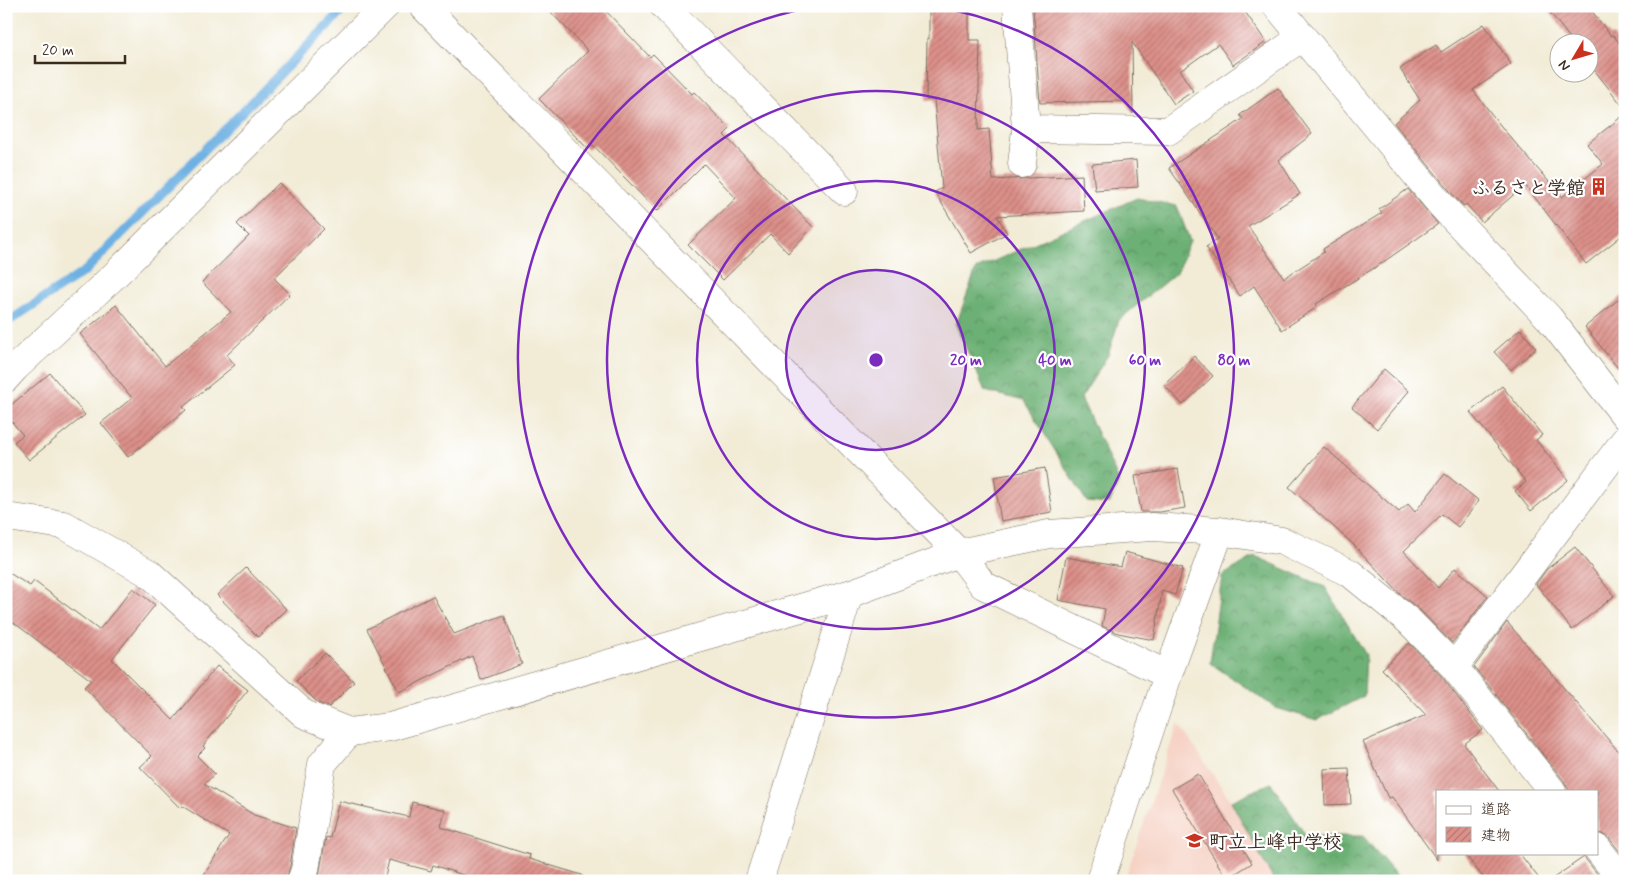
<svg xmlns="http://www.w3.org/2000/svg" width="1631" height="887" font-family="Mynerve,'Klee One',sans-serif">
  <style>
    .built { fill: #f6d2c4 }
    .forest { fill: url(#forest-crowns); stroke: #546d49 }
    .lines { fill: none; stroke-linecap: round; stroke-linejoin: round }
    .stream { stroke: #6db0e2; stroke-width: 9 }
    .building { fill: url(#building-hatch) }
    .minor-casing { stroke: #7b6e5f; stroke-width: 29 }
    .minor { stroke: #fff; stroke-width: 28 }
    .ring { fill: none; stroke: #7b2cbf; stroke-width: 2.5 }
    .labels { text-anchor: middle; stroke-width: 4.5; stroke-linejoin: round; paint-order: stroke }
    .poi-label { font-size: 19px; font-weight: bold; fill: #3b2a1e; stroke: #fff; text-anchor: end }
    .centre { fill: #7b2cbf; stroke: #fff; stroke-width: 2.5 }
    .ring-label { font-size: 15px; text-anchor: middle; font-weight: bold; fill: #7b2cbf; stroke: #fff; stroke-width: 4.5; stroke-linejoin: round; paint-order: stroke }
  </style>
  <defs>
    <pattern id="forest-crowns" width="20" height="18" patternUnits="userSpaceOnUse" patternTransform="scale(1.25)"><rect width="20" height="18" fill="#6cb074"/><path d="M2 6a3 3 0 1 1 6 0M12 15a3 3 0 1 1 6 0" fill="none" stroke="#5a8f5f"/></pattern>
    <pattern id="building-hatch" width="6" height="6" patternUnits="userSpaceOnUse" patternTransform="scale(1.25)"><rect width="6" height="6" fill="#dd908a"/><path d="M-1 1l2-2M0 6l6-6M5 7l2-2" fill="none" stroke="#b47670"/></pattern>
  </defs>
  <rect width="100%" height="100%" fill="#fff"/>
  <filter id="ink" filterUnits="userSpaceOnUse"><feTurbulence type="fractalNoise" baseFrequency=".02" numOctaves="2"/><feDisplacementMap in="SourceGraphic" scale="10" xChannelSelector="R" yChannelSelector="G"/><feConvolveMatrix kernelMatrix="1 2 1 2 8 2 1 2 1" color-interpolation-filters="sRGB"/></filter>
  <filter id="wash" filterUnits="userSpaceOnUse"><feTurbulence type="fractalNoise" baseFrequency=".0096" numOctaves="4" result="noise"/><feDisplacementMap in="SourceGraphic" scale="20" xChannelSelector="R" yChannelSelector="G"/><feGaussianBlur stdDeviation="1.12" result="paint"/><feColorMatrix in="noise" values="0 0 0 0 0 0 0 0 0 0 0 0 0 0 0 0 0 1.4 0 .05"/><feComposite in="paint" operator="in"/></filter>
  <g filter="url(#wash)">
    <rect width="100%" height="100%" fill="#f2ecd7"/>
    <path class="built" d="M 1178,723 L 1231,801 L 1274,881 L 1124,881 Z"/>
    <path class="forest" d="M 1137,198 L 1177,206 L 1190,241 L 1177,272 L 1119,320 L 1108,355 L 1081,398 L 1119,481 L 1109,504 L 1087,502 L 1024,401 L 985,391 L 956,325 L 976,269 Z
      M 1255,556 L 1325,587 L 1366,655 L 1364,696 L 1317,720 L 1276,708 L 1210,663 L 1222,576 Z
      M 1271,783 L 1306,836 L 1363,836 L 1401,881 L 1274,881 L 1231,801 Z"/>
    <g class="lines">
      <path class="stream" d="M 6,323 L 85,271 L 347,6"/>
    </g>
    <g id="blocks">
      <path class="building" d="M 545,6 L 601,6 L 650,57 L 653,54 L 692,94 L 694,92 L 730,129 L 724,135 L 813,227 L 788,253 L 770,234 L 723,280 L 688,245 L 736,198 L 704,164 L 657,211 L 593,145 L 588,149 L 539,99 L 588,51 Z
        M 929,6 L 969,6 L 969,40 L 980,40 L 978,130 L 989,129 L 993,180 L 1082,175 L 1084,211 L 997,216 L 1007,233 L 971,253 L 935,192 L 942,188 L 934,100 L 926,100 L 927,38 L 929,39 Z
        M 1033,6 L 1241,6 L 1266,42 L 1233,65 L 1218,44 L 1180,71 L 1193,91 L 1174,104 L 1132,42 L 1133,114 L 1125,101 L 1040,103 Z
        M 1545,6 L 1588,6 L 1611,36 L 1613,35 L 1625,50 L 1625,109 L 1588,62 L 1588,42 L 1573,42 Z
        M 1484,24 L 1511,64 L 1473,90 L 1504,130 L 1562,197 L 1603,164 L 1587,144 L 1625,114 L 1625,233 L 1586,264 L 1525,185 L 1482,222 L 1466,204 L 1464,206 L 1454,196 L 1394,123 L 1420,100 L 1400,69 L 1436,45 L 1441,52 Z
        M 1278,88 L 1312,134 L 1279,160 L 1300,194 L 1248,226 L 1284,278 L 1324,252 L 1323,249 L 1382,213 L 1379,209 L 1408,189 L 1438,224 L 1379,265 L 1316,304 L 1317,307 L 1282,330 L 1254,286 L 1240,296 L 1206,247 L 1218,239 L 1169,168 L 1243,119 L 1240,115 Z
        M 1136,160 L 1138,187 L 1095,190 L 1092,164 Z
        M 279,183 L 324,229 L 274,278 L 290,294 L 227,355 L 235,365 L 183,407 L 186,410 L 128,457 L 101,423 L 132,398 L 80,334 L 116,305 L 165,366 L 231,312 L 202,282 L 249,236 L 237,224 Z
        M 1625,294 L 1625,377 L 1585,327 Z
        M 1520,329 L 1536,348 L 1511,370 L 1494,352 Z
        M 1194,356 L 1213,376 L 1183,405 L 1164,385 Z
        M 1384,369 L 1409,391 L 1377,429 L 1352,407 Z
        M 50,373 L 85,415 L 29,460 L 14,442 L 23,435 L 6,415 L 6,409 Z
        M 1502,386 L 1542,435 L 1536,440 L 1568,480 L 1531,511 L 1515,491 L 1526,482 L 1470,412 Z
        M 1324,447 L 1399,512 L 1408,504 L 1415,512 L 1445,474 L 1479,501 L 1458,527 L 1442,514 L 1404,551 L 1438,588 L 1455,568 L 1488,596 L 1452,643 L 1420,610 L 1400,594 L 1354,545 L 1289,487 Z
        M 1045,468 L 1052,512 L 1001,521 L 994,477 Z
        M 1178,469 L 1185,508 L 1160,512 L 1141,512 L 1135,476 Z
        M 1575,547 L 1614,596 L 1572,630 L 1536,584 L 1547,569 Z
        M 1125,552 L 1183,568 L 1175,595 L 1162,591 L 1154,640 L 1118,633 L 1102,626 L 1105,609 L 1058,600 L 1066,557 L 1121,567 Z
        M 246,568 L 286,609 L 258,637 L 217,595 Z
        M 6,571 L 30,586 L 34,581 L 99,630 L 133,588 L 155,605 L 112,659 L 173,720 L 217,666 L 248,690 L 203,746 L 205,748 L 197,756 L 215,774 L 204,784 L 254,815 L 296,828 L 290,866 L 286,881 L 200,881 L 229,835 L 182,806 L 180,808 L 140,767 L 152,756 L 84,687 L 91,680 L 6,617 Z
        M 433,596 L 454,634 L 504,615 L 522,664 L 481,680 L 472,656 L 399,692 L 367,629 Z
        M 1507,622 L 1625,759 L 1625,858 L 1609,838 L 1603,834 L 1597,833 L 1597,791 L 1569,791 L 1564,781 L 1474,667 Z
        M 1409,643 L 1442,677 L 1483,730 L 1464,744 L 1499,791 L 1437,791 L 1437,860 L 1392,797 L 1388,798 L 1363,742 L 1426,715 L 1382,669 Z
        M 325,653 L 354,682 L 329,707 L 318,703 L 296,681 Z
        M 1349,768 L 1351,804 L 1325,805 L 1324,769 Z
        M 1198,774 L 1252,863 L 1227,879 L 1172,789 Z
        M 339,801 L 409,817 L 412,802 L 445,810 L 441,827 L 530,855 L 529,859 L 582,875 L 582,881 L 481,881 L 433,865 L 431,871 L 389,860 L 384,881 L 318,881 L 326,837 L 330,838 Z
        M 1464,853 L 1519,853 L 1541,881 L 1486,881 Z
        M 1584,857 L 1603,881 L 1549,881 Z"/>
    </g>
  </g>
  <g filter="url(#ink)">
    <use href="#blocks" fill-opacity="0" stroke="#7b6e5f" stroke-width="1"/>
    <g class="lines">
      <defs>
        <path id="minor" d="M 423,6 L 959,553 L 983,585 L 1168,675
          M 664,6 L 844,191
          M 1017,6 L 1026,129 L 1022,164
          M 1277,6 L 1442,206 L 1549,318 L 1625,416
          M 1026,129 L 1168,131 L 1302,37
          M 6,378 L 15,368 L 116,274 L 385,6
          M 6,517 L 64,525 L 150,574 L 304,714 L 349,732 L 390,727 L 849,594 L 959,553 L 1049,534 L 1152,527 L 1220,531 L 1282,541 L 1350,573 L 1409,621 L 1454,667 L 1552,791
          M 1454,667 L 1625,440
          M 1597,848 L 1623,881
          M 301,881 L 305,870 L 322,764 L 349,732
          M 759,881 L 849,594
          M 1100,881 L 1168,675 L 1220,531"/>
      </defs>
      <use href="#minor" class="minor-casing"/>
      <use href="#minor" class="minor"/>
    </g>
  </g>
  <circle cx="876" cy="360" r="90" fill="#7b2cbf" fill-opacity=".12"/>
  <g class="ring">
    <circle cx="876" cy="360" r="90"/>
    <circle cx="876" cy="360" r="179"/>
    <circle cx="876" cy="360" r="269"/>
    <path d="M932 6A358 358 0 1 1 820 6"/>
  </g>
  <defs>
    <symbol id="building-bare" viewBox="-9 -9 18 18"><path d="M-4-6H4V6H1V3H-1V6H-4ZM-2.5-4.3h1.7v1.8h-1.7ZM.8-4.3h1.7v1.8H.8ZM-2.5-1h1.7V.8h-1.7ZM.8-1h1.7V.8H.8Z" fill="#c8321e" stroke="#fff" stroke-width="2.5" paint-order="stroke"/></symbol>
    <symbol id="school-bare" viewBox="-9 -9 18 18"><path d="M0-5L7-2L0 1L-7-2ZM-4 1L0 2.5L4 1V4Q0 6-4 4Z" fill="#c8321e" stroke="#fff" stroke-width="2.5" paint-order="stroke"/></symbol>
  </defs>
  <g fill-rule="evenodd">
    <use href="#building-bare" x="1586" y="174" width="25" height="25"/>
    <use href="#school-bare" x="1182" y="828" width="25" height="25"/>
  </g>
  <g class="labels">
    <g class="poi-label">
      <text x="1585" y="194">ふるさと学館</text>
      <text x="1209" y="848" text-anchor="start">町立上峰中学校</text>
    </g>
  </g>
  <circle cx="876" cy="360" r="8" class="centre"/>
  <g class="ring-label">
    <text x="966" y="365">20 m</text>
    <text x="1055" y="365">40 m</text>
    <text x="1145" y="365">60 m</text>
    <text x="1234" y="365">80 m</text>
  </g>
  <rect width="1631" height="887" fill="none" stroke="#fff" stroke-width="25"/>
  <rect x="1436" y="790" width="162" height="65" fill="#ffffff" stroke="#b1aaa5"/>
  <rect x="1446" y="806" width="25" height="8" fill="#ffffff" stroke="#b1aaa5"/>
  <text x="1481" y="814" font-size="15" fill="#3b2a1e">道路</text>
  <rect x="1446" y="827" width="25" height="15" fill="url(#building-hatch)" stroke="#b1aaa5"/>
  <text x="1481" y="840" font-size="15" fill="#3b2a1e">建物</text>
  <g transform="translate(1574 58) rotate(232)"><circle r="24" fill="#ffffff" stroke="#b1aaa5"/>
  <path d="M0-4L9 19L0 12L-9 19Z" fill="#c8321e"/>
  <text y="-8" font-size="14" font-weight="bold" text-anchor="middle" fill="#3b2a1e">N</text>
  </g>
  <path d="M35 55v8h90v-8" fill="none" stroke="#3b2a1e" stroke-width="2.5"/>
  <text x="42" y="55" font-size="15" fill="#3b2a1e" stroke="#ffffff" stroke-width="4" paint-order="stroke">20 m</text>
</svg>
